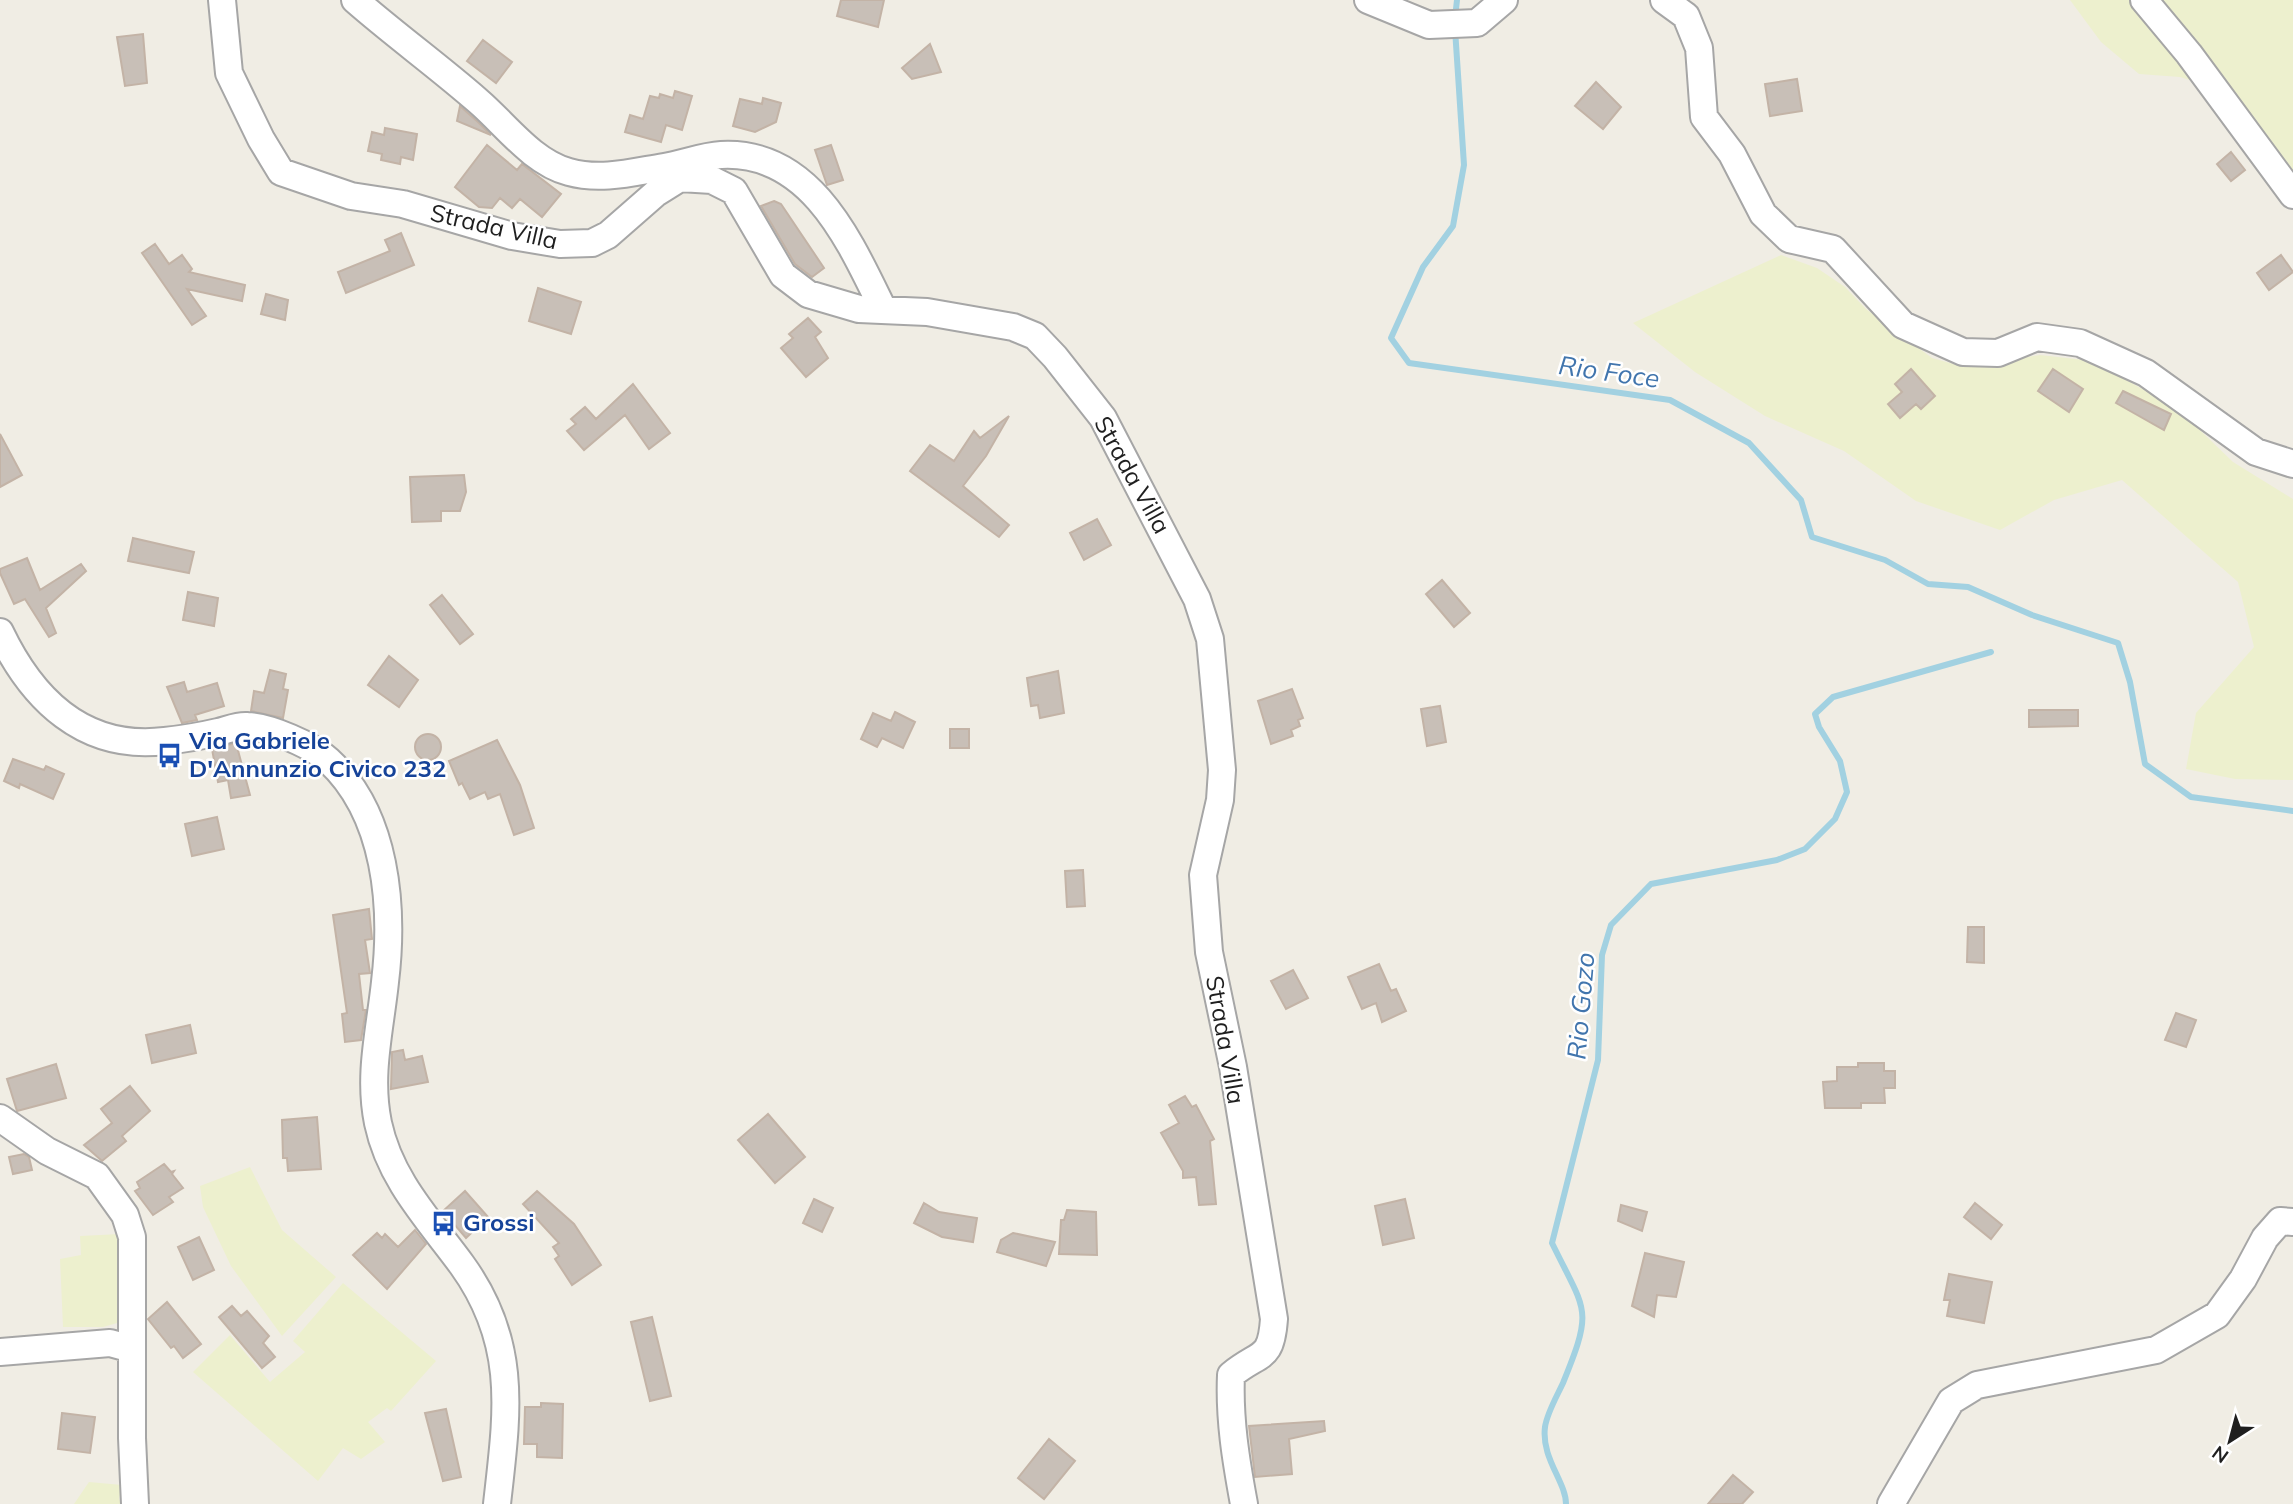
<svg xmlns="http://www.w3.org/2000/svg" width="2293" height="1504" font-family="Mulish,sans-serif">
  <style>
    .farmland { fill: #edf0ce }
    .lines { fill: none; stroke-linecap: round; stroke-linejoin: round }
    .stream { stroke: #a2d1e1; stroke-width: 6 }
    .building { fill: #c8bfb7; stroke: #c3b3a6; stroke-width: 2 }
    .street-casing { stroke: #a6a6a6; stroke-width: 30 }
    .street { stroke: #fff; stroke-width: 26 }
    .labels { text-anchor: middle; stroke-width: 5; stroke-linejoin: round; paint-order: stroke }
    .street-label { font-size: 24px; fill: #1f1f1f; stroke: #fff }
    .transit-label { font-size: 24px; font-weight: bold; fill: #164399; stroke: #fff; text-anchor: start }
    .water-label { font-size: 26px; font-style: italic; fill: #4175ad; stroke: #fff }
  </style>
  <rect width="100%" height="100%" fill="#f0ede4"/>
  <path class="farmland" d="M 2070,0 L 2293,0 L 2293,206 L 2212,87 L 2180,77 L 2139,74 L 2101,42 Z
    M 1781,255 L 1817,268 L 1845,287 L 1866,309 L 1932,358 L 1964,367 L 2040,355 L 2093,361 L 2179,410 L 2233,462 L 2293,499 L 2293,780 L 2235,779 L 2186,769 L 2196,713 L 2254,647 L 2238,582 L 2122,480 L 2054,500 L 2000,530 L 1916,501 L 1844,451 L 1765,416 L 1695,372 L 1633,323 Z
    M 250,1167 L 282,1230 L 336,1277 L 282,1336 L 231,1266 L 203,1207 L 200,1186 Z
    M 120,1234 L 124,1321 L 103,1327 L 63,1327 L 60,1259 L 81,1255 L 80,1236 Z
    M 343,1283 L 436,1361 L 391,1411 L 387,1408 L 368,1422 L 385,1442 L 361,1459 L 343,1448 L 318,1481 L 193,1372 L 230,1335 L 270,1382 L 305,1352 L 293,1341 Z
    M 89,1482 L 122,1485 L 119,1499 L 122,1504 L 74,1504 Z"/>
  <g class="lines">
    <path class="stream" d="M 1455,18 L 1457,0
      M 1455,29 L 1464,165 L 1453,226 L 1423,267 L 1391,338 L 1409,363 L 1670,400 L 1749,443 L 1801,500 L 1812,537 L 1885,560 L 1928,584 L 1968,587 L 2032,615 L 2118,643 L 2130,682 L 2145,764 L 2191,797 L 2293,811
      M 1566,1504 C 1566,1482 1541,1458 1545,1427 C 1547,1413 1557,1396 1563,1383 C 1594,1307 1586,1313 1552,1243 L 1598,1060 L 1602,955 L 1611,925 L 1651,884 L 1777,860 L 1805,849 L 1835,819 L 1847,792 L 1840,761 L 1819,727 L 1815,714 L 1833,697 L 1991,652"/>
  </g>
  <path class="building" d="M 841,0 L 884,0 L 878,27 L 837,16 Z
    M 143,34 L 147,83 L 125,86 L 117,37 Z
    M 483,40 L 512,62 L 496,83 L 467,61 Z
    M 930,44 L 941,72 L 912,79 L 902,68 Z
    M 1797,79 L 1802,111 L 1770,116 L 1765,84 Z
    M 1596,82 L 1621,107 L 1603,129 L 1575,106 Z
    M 675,91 L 692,96 L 682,130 L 666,125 L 661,142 L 625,132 L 630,115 L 643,119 L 650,96 L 659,98 L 660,94 L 673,98 Z
    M 763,98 L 781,103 L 776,122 L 755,132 L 733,126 L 740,99 L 762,104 Z
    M 460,106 L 478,122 L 491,135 L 457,121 Z
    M 385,128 L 417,134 L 413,160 L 401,157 L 400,164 L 381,160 L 382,154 L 368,151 L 372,132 L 384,135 Z
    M 487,145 L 517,170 L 522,164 L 561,194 L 542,217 L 520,199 L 512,208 L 500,198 L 492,208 L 479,207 L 455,187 Z
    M 831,145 L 843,180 L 827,185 L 815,150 Z
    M 2231,152 L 2245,170 L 2231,181 L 2217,164 Z
    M 774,201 L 781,204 L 824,268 L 812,277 L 795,264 L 761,206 Z
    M 401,233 L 414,265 L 346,293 L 338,272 L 390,251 L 385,240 Z
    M 155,244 L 169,264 L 182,255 L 192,269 L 189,272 L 245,285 L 242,301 L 187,289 L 206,316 L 192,325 L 142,253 Z
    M 2281,255 L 2293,272 L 2269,290 L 2257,273 Z
    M 538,288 L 581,302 L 571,334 L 529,321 Z
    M 266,294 L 288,300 L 285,320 L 261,314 Z
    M 808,318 L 821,332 L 815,337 L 828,358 L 806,377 L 781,348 L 793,338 L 789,334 Z
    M 1911,369 L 1935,396 L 1921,409 L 1916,404 L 1900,418 L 1888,404 L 1902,392 L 1895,384 Z
    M 2053,369 L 2083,389 L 2069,412 L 2038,391 Z
    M 633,384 L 670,433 L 649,449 L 625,415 L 584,450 L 567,431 L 576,424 L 571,419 L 585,407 L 596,419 Z
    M 2123,391 L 2171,414 L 2164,430 L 2116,403 Z
    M 1009,416 L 986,456 L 963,486 L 1009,525 L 999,537 L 910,471 L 930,445 L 954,461 L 974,431 L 980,438 Z
    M 0,434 L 22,475 L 0,487 Z
    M 464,475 L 466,492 L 460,511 L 441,511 L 441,521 L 412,522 L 410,477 Z
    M 1097,519 L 1111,545 L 1084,560 L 1070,533 Z
    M 133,538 L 194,552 L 189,573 L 128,561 Z
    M 27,558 L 40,590 L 81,564 L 86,571 L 46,608 L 56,633 L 49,637 L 25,599 L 14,604 L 0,573 L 0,569 Z
    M 1442,580 L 1470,613 L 1454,627 L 1426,594 Z
    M 188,592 L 218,598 L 214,626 L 183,620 Z
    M 442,595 L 473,634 L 460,644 L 430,605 Z
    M 389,656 L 418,680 L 399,707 L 368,685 Z
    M 270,670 L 286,674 L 283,689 L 288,690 L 283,718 L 251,711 L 254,691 L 264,693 Z
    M 1058,671 L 1064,713 L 1040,718 L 1038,705 L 1031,706 L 1027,678 Z
    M 184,682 L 187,692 L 217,683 L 224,706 L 195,715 L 197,720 L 182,723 L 167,687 Z
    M 1292,689 L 1303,718 L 1298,720 L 1300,726 L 1291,730 L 1293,736 L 1271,744 L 1258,701 Z
    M 1440,706 L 1446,742 L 1427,746 L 1421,709 Z
    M 2029,710 L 2078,710 L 2078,726 L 2029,727 Z
    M 895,712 L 915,722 L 903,748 L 882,738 L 877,747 L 861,739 L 873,713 L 891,721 Z
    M 950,729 L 969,729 L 969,748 L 950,748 Z
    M415 747a13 13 0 1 1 26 0a13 13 0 1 1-26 0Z
    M 497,740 L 520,785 L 534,828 L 514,835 L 500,794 L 488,799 L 485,792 L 470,799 L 462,783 L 459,785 L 449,761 Z
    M 236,743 L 250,795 L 231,798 L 228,780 L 218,782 L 212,749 Z
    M 13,759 L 44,770 L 46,766 L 64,774 L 53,799 L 20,784 L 19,788 L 4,781 Z
    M 217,817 L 224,849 L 192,856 L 185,824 Z
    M 1083,870 L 1085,906 L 1067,907 L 1065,871 Z
    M 369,909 L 372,939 L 365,940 L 370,973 L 359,974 L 363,1010 L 366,1010 L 361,1040 L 345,1042 L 342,1014 L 347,1013 L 333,915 Z
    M 1968,927 L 1984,927 L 1984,963 L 1967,962 Z
    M 1379,964 L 1391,991 L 1396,989 L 1406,1011 L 1382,1022 L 1376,1003 L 1362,1009 L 1348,977 Z
    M 1293,970 L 1308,998 L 1286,1009 L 1271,981 Z
    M 2176,1013 L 2196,1020 L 2186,1047 L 2165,1040 Z
    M 190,1025 L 196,1053 L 152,1063 L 146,1035 Z
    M 403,1050 L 405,1060 L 422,1056 L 428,1082 L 391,1089 L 392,1052 Z
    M 1858,1063 L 1884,1063 L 1884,1071 L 1895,1071 L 1895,1088 L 1884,1088 L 1885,1103 L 1861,1103 L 1861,1108 L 1825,1108 L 1823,1082 L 1837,1081 L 1837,1067 L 1858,1067 Z
    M 56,1064 L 66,1098 L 17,1111 L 7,1079 Z
    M 130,1086 L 150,1111 L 122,1136 L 126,1141 L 102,1161 L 84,1145 L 112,1123 L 101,1109 Z
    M 1185,1096 L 1192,1107 L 1196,1105 L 1214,1139 L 1210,1141 L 1216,1204 L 1199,1205 L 1196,1177 L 1183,1178 L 1183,1171 L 1161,1133 L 1179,1123 L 1169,1105 Z
    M 768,1114 L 805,1157 L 775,1183 L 738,1140 Z
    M 317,1117 L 321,1169 L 288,1171 L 287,1158 L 283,1158 L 282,1120 Z
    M 24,1154 L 29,1157 L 32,1170 L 13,1174 L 9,1157 Z
    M 164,1164 L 171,1172 L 174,1171 L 172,1174 L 183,1188 L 169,1197 L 173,1202 L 153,1215 L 135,1191 L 140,1188 L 137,1182 Z
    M 465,1191 L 488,1217 L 466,1238 L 443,1211 Z
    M 537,1191 L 574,1224 L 601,1265 L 572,1285 L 555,1259 L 559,1256 L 553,1247 L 559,1243 L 523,1204 Z
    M 814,1199 L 833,1208 L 822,1232 L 803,1223 Z
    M 1405,1199 L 1414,1238 L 1383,1245 L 1375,1206 Z
    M 924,1203 L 939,1212 L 977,1218 L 973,1242 L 942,1237 L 914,1223 Z
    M 1975,1203 L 2002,1225 L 1991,1239 L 1964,1217 Z
    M 1621,1205 L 1647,1212 L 1642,1231 L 1618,1221 Z
    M 1067,1210 L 1096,1212 L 1097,1255 L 1059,1254 L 1061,1220 L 1064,1220 Z
    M 415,1230 L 426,1244 L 387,1289 L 353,1255 L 377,1233 L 382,1238 L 385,1234 L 398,1247 Z
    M 1013,1233 L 1055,1242 L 1046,1266 L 997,1252 L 1001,1240 Z
    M 199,1237 L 214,1270 L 193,1280 L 178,1247 Z
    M 1645,1253 L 1684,1262 L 1676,1297 L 1657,1295 L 1654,1317 L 1632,1306 Z
    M 1949,1274 L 1992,1282 L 1984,1323 L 1947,1316 L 1950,1300 L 1944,1300 Z
    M 167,1302 L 201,1344 L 183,1358 L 174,1346 L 171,1348 L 148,1319 Z
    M 232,1306 L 241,1316 L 247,1311 L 269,1336 L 263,1343 L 275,1357 L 262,1368 L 219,1317 Z
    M 652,1317 L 671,1396 L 650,1401 L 631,1322 Z
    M 541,1403 L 563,1404 L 562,1458 L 537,1457 L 537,1444 L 524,1444 L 525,1407 L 541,1407 Z
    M 446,1409 L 461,1477 L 443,1481 L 425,1413 Z
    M 62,1413 L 95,1417 L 90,1453 L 58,1449 Z
    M 1324,1421 L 1325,1431 L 1289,1439 L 1292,1474 L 1255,1477 L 1249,1426 Z
    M 1049,1439 L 1075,1461 L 1044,1499 L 1018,1478 Z
    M 1733,1475 L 1753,1492 L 1742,1504 L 1708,1504 Z"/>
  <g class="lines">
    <defs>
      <path id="street" d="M 222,0 L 229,73 L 261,139 L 281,172 L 351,196 L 403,204 L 512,236 L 560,244 L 592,243 L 608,235 L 656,193 L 680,178 L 712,180 L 734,191 L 783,275 L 808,294 L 859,309 L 927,312 L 1013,327 L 1035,336 L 1055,357 L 1103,418 L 1197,599 L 1210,639 L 1222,770 L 1220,800 L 1203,875 L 1209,952 L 1233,1067 L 1274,1319 C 1271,1362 1260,1351 1231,1375 C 1229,1419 1236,1461 1244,1504
        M 355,0 C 395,35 438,66 478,101 C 506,125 532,162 569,172 C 601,181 633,172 664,167 C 682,164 703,156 721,155 C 811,150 850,242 883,309
        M 1368,0 L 1429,25 L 1477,23 L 1504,0
        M 1664,0 L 1686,16 L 1699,48 L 1704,117 L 1732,154 L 1763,214 L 1789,239 L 1833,249 L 1903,325 L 1963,352 L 1998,353 L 2037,337 L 2080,343 L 2146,373 L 2256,452 L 2293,464
        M 2144,0 L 2189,54 L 2293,195
        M 0,632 C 32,699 84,751 165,741 C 183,739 201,736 218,732 C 227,730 238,725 247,726 C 270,727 312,745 328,760 C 387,814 394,907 385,982 C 380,1030 368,1075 378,1123 C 390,1180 429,1220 462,1265 C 519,1344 507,1414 497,1504
        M 0,1118 L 47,1151 L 97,1176 L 125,1215 L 132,1237 L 132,1438 L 135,1504
        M 0,1352 L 110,1343 L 132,1349
        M 1891,1504 L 1951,1401 L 1977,1385 L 2156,1350 L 2217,1315 L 2243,1279 L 2265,1238 L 2280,1221 L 2293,1222"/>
    </defs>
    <use href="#street" class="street-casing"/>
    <use href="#street" class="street"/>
  </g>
  <defs>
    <symbol id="bus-bare" viewBox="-9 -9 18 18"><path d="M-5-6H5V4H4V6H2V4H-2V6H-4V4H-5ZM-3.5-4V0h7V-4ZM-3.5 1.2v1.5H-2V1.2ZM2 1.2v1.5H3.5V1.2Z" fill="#1a4fb4" stroke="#fff" stroke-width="2.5" paint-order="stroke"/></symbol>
  </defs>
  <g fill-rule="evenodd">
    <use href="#bus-bare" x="152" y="738" width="35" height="35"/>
    <use href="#bus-bare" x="426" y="1206" width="35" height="35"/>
  </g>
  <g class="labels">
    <g class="street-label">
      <text transform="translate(494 227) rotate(13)" y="8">Strada Villa</text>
      <text transform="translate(1132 475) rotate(61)" y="8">Strada Villa</text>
      <text transform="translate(1225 1040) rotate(80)" y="8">Strada Villa</text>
    </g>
    <g class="transit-label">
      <text x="189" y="749">Via Gabriele<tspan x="189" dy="28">D'Annunzio Civico 232</tspan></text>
      <text x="463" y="1231">Grossi</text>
    </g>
    <g class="water-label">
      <text transform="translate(1609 372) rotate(8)" y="9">Rio Foce</text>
      <text transform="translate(1581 1006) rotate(-85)" y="9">Rio Gozo</text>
    </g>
  </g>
  <g transform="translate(2230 1441) rotate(216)" stroke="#ffffff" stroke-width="5" paint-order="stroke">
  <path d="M0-5L12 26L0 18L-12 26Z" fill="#1f1f1f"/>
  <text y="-10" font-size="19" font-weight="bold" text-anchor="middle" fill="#1f1f1f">N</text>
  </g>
</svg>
